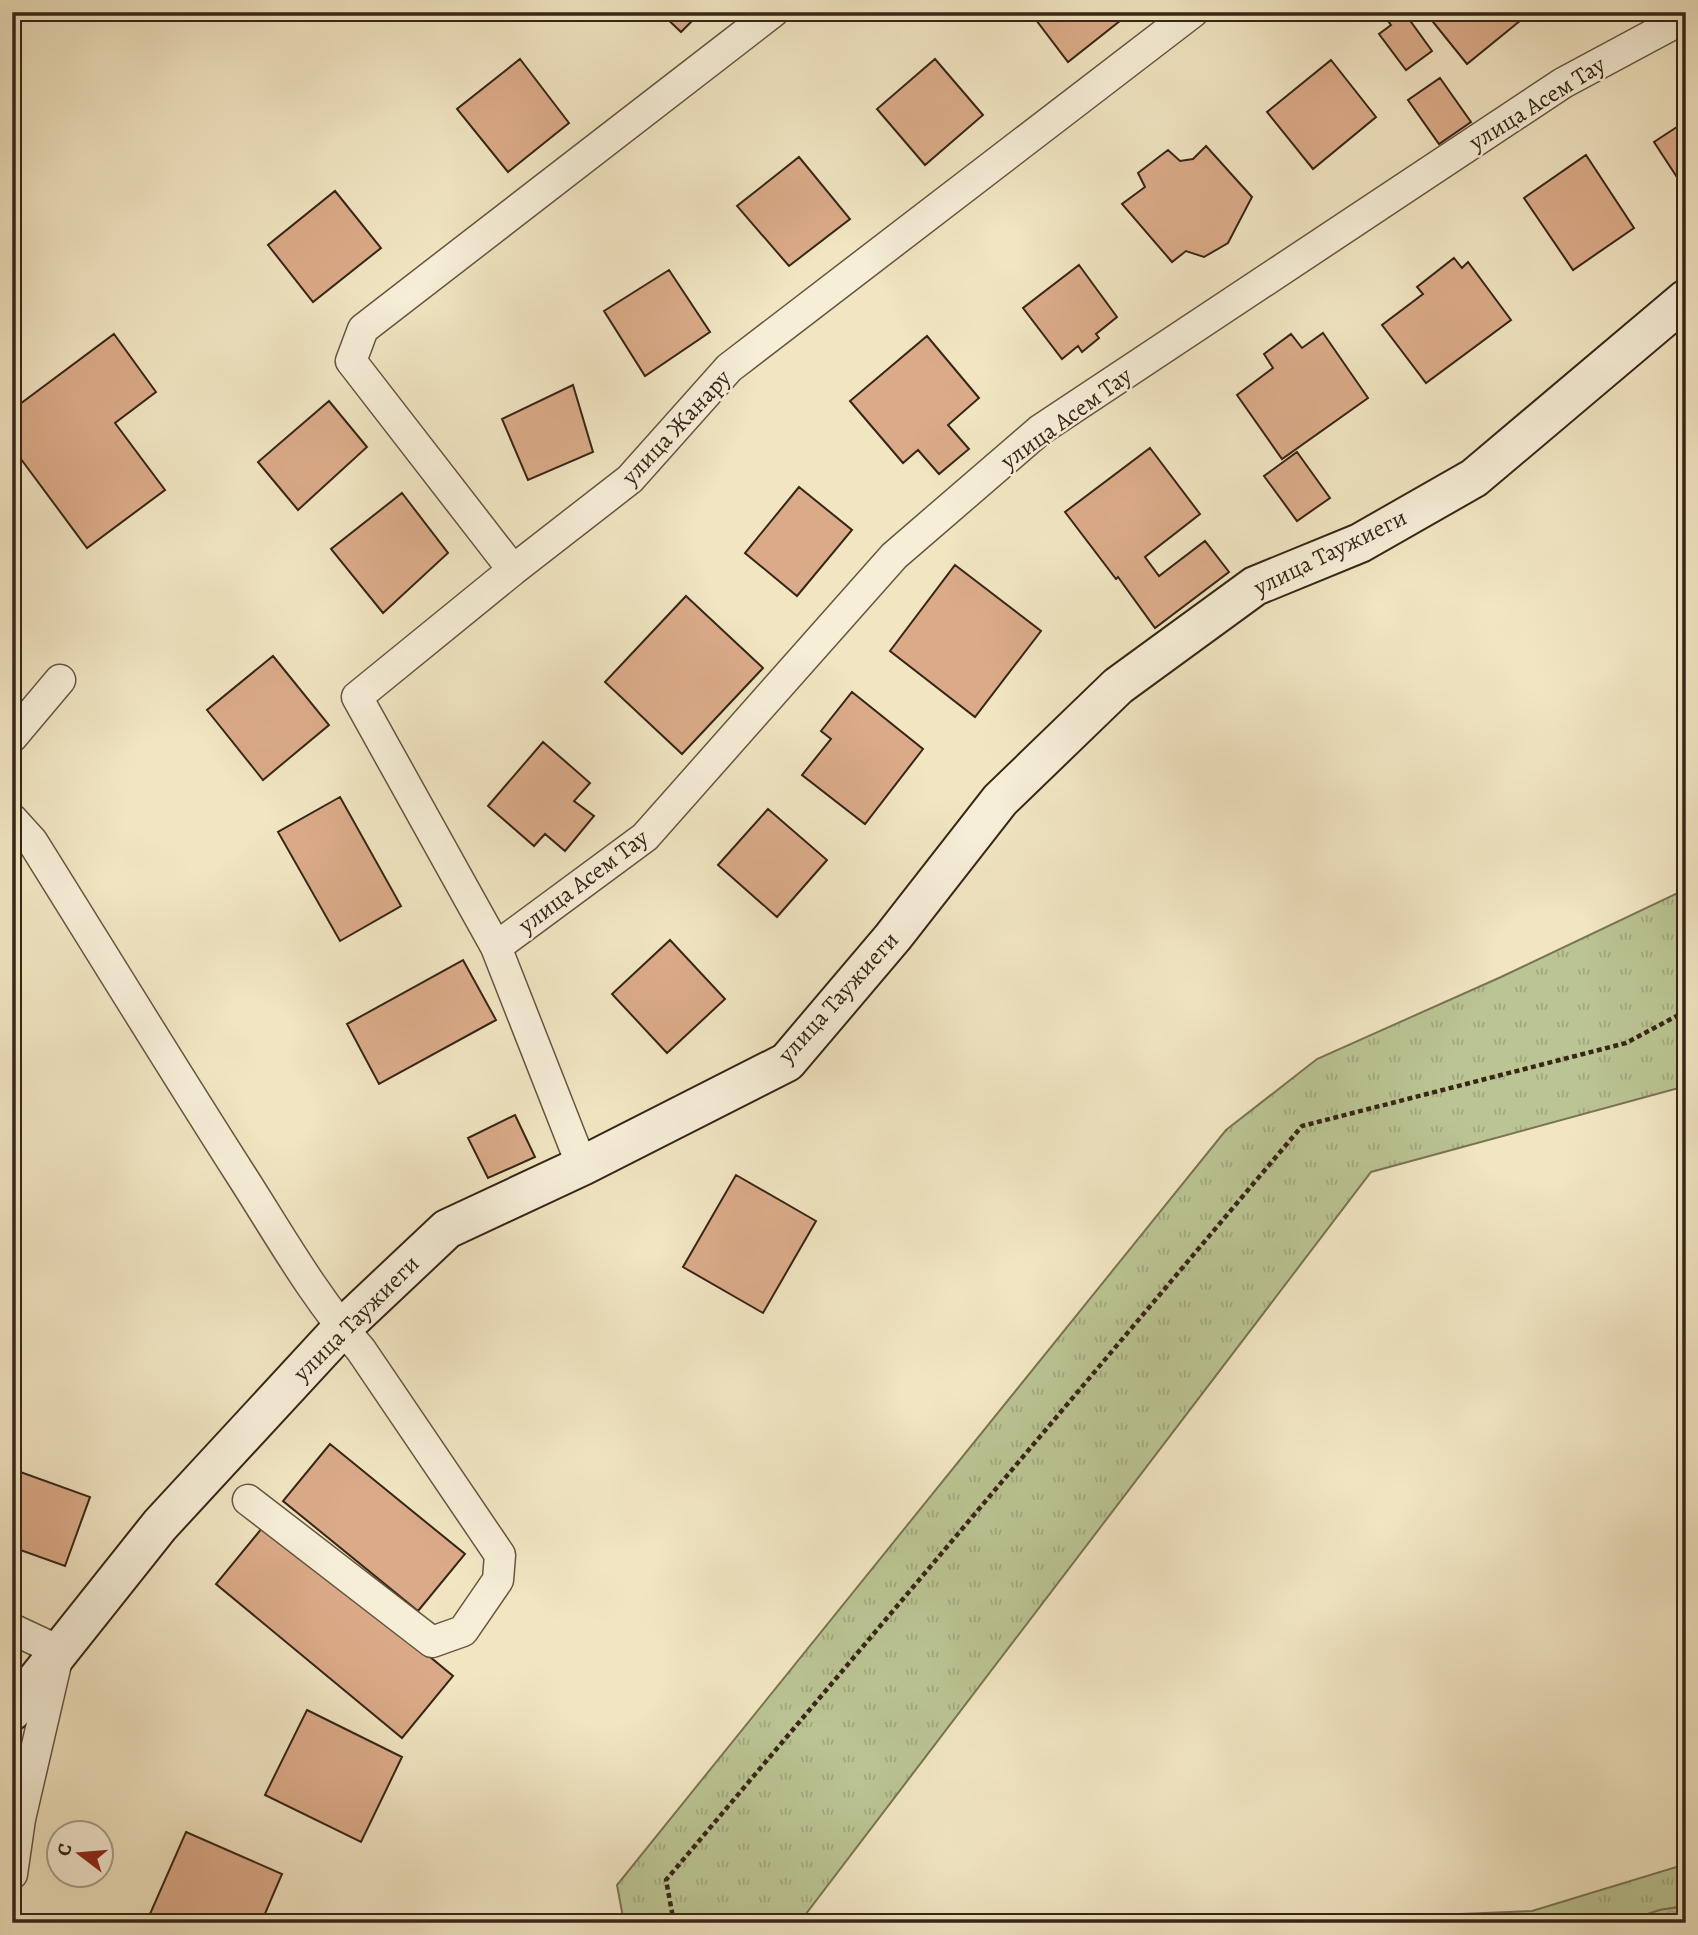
<svg xmlns="http://www.w3.org/2000/svg" width="1698" height="1935" font-family="Alegreya,serif">
  <style>
    .grass { fill: url(#grass-tufts); stroke: #797454; stroke-width: 2 }
    .forest { fill: url(#forest-crowns); stroke: #797454; stroke-width: 2 }
    .building { fill: #dbab89; stroke: #372516; stroke-width: 2 }
    .lines { fill: none; stroke-linecap: round; stroke-linejoin: round }
    .street-casing { stroke: #665541; stroke-width: 33 }
    .secondary-casing { stroke: #372516; stroke-width: 42 }
    .path { stroke: #372516; stroke-width: 4.5; stroke-dasharray: 5 3.5; stroke-linecap: butt }
    .street { stroke: #f6eed7; stroke-width: 30 }
    .secondary { stroke: #f6eed7; stroke-width: 38 }
    .labels { text-anchor: middle; stroke-width: 5; stroke-linejoin: round; paint-order: stroke }
    .street-label { font-size: 24px; fill: #372516; stroke: #f6eed7 }
  </style>
  <defs>
    <pattern id="grass-tufts" width="24" height="20" patternUnits="userSpaceOnUse" patternTransform="scale(1.75)"><rect width="24" height="20" fill="#bbc493"/><path d="M3 7l-1-3M5 7V3M7 7l1-3M15 17l-1-3M17 17v-4M19 17l1-3" fill="none" stroke="#a1a87e"/></pattern>
    <pattern id="forest-crowns" width="20" height="18" patternUnits="userSpaceOnUse" patternTransform="scale(1.75)"><rect width="20" height="18" fill="#bbc493"/><path d="M2 6a3 3 0 1 1 6 0M12 15a3 3 0 1 1 6 0" fill="none" stroke="#a1a87e"/></pattern>
  </defs>
  <rect width="100%" height="100%" fill="#f1e5c2"/>
  <filter id="stains"><feTurbulence type="fractalNoise" baseFrequency=".00286" numOctaves="4"/><feColorMatrix values="0 0 0 0 .2 0 0 0 0 .09 0 0 0 0 .02 0 0 0 .5 -.17"/></filter>
  <radialGradient id="worn" r=".72"><stop offset=".6" stop-color="#630" stop-opacity="0"/><stop offset="1" stop-color="#630" stop-opacity=".3"/></radialGradient>
  <path class="grass" d="M 1686,889 L 1686,1086 L 1371,1172 L 799,1923 L 624,1923 L 617,1885 L 1226,1130 L 1317,1059 L 1501,977 Z
    M 1686,1864 L 1686,1906 L 1660,1910 L 1621,1923 L 1245,1923 L 1532,1911 Z"/>
  <path class="forest" d="M 1686,1906 L 1686,1923 L 1621,1923 L 1660,1910 Z"/>
  <path class="building" d="M 660,12 L 701,12 L 681,32 Z
    M 1030,12 L 1130,12 L 1130,13 L 1068,62 Z
    M 1381,12 L 1402,12 L 1404,15 L 1406,15 L 1432,51 L 1406,70 L 1379,34 L 1391,25 Z
    M 1425,12 L 1523,12 L 1526,16 L 1467,64 Z
    M 520,59 L 569,123 L 508,172 L 457,109 Z
    M 935,59 L 983,115 L 925,165 L 877,109 Z
    M 1331,60 L 1376,117 L 1313,169 L 1267,112 Z
    M 1440,78 L 1471,122 L 1439,144 L 1408,100 Z
    M 1686,121 L 1686,191 L 1654,142 Z
    M 1206,146 L 1252,197 L 1228,243 L 1204,257 L 1186,251 L 1172,262 L 1122,204 L 1145,187 L 1138,173 L 1168,150 L 1180,161 L 1193,159 Z
    M 1586,155 L 1634,228 L 1573,270 L 1524,198 Z
    M 799,157 L 850,219 L 789,266 L 737,206 Z
    M 335,191 L 381,248 L 313,302 L 268,245 Z
    M 1454,258 L 1462,268 L 1468,262 L 1511,320 L 1426,383 L 1382,325 L 1423,294 L 1417,287 Z
    M 1079,265 L 1117,317 L 1096,334 L 1099,338 L 1082,352 L 1078,346 L 1062,359 L 1023,308 Z
    M 669,270 L 710,332 L 645,376 L 604,311 Z
    M 1323,333 L 1368,398 L 1282,459 L 1237,395 L 1273,368 L 1264,354 L 1291,334 L 1302,348 Z
    M 114,334 L 156,392 L 115,423 L 165,490 L 87,548 L 12,447 L 12,410 Z
    M 927,336 L 979,398 L 948,425 L 969,449 L 939,474 L 918,450 L 903,463 L 850,401 Z
    M 573,385 L 593,452 L 528,480 L 502,419 Z
    M 329,401 L 367,447 L 298,510 L 258,462 Z
    M 1150,448 L 1200,514 L 1145,557 L 1159,576 L 1205,541 L 1229,572 L 1155,628 L 1118,577 L 1116,579 L 1065,512 Z
    M 1297,452 L 1330,498 L 1297,521 L 1264,476 Z
    M 799,487 L 852,530 L 797,596 L 745,553 Z
    M 402,493 L 448,553 L 383,613 L 331,549 Z
    M 955,565 L 1041,631 L 975,717 L 890,651 Z
    M 686,596 L 763,668 L 682,754 L 605,682 Z
    M 273,656 L 329,725 L 263,780 L 207,710 Z
    M 852,692 L 923,749 L 865,824 L 802,775 L 831,739 L 821,731 Z
    M 543,742 L 590,783 L 574,801 L 594,816 L 565,851 L 545,834 L 534,846 L 488,806 Z
    M 340,797 L 401,906 L 340,941 L 278,832 Z
    M 768,809 L 827,860 L 777,917 L 718,865 Z
    M 670,940 L 725,999 L 667,1053 L 612,994 Z
    M 463,960 L 496,1020 L 379,1084 L 347,1024 Z
    M 515,1115 L 535,1157 L 488,1178 L 468,1138 Z
    M 736,1175 L 816,1221 L 763,1313 L 683,1267 Z
    M 330,1444 L 465,1554 L 418,1611 L 283,1501 Z
    M 12,1469 L 90,1497 L 65,1566 L 12,1547 Z
    M 267,1522 L 453,1676 L 402,1738 L 216,1584 Z
    M 307,1710 L 402,1757 L 361,1842 L 265,1795 Z
    M 186,1832 L 282,1874 L 261,1923 L 171,1923 L 150,1914 Z"/>
  <g class="lines">
    <defs>
      <path id="street" d="M 513,570 L 351,361 L 363,329 L 773,12
        M 12,737 L 60,680
        M 12,819 L 32,841 C 102,953 170,1064 241,1175 C 279,1234 314,1297 361,1350 L 500,1555 L 498,1580 L 463,1631 L 432,1642 L 248,1500
        M 496,947 L 645,837 L 894,556 L 1040,430 L 1563,83 L 1686,17
        M 582,1166 L 496,947 L 357,697 L 513,570 L 630,479 L 729,368 L 1193,12
        M 12,1629 L 59,1651 L 20,1819 L 12,1874"/>
      <path id="secondary" d="M 12,1711 L 160,1525 L 342,1328 L 447,1229 L 582,1166 L 787,1062 L 893,937 L 1000,800 L 1118,686 L 1255,586 L 1360,543 L 1474,478 L 1686,299"/>
    </defs>
    <use href="#street" class="street-casing"/>
    <use href="#secondary" class="secondary-casing"/>
    <path class="path" d="M 674,1923 L 666,1880 L 1302,1126 L 1626,1043 L 1686,1011"/>
    <use href="#street" class="street"/>
    <use href="#secondary" class="secondary"/>
  </g>
  <g class="labels">
    <g class="street-label">
      <text transform="translate(1537 103) rotate(-32)" y="8">улица Асем Тау</text>
      <text transform="translate(1066 418) rotate(-36)" y="8">улица Асем Тау</text>
      <text transform="translate(676 427) rotate(-47)" y="8">улица Жанару</text>
      <text transform="translate(1330 552) rotate(-26)" y="8">улица Таужиеги</text>
      <text transform="translate(583 881) rotate(-37)" y="8">улица Асем Тау</text>
      <text transform="translate(838 997) rotate(-48)" y="8">улица Таужиеги</text>
      <text transform="translate(356 1318) rotate(-45)" y="8">улица Таужиеги</text>
    </g>
  </g>
  <rect width="1698" height="1935" fill="none" stroke="#f1e5c2" stroke-width="42"/>
  <rect x="14" y="14" width="1670" height="1907" fill="none" stroke="#372516" stroke-width="3.5"/>
  <rect x="21" y="21" width="1656" height="1893" fill="none" stroke="#372516" stroke-width="2"/>
  <g transform="translate(80 1854) rotate(286)"><circle r="33" fill="#f6eed7" stroke="#aa9e8a" stroke-width="2"/>
  <path d="M0-5L12 26L0 18L-12 26Z" fill="#8f2418"/>
  <text y="-10" font-size="19" font-weight="bold" text-anchor="middle" fill="#372516">С</text>
  </g>
  <rect width="100%" height="100%" filter="url(#stains)"/>
  <rect width="100%" height="100%" fill="url(#worn)"/>
</svg>
